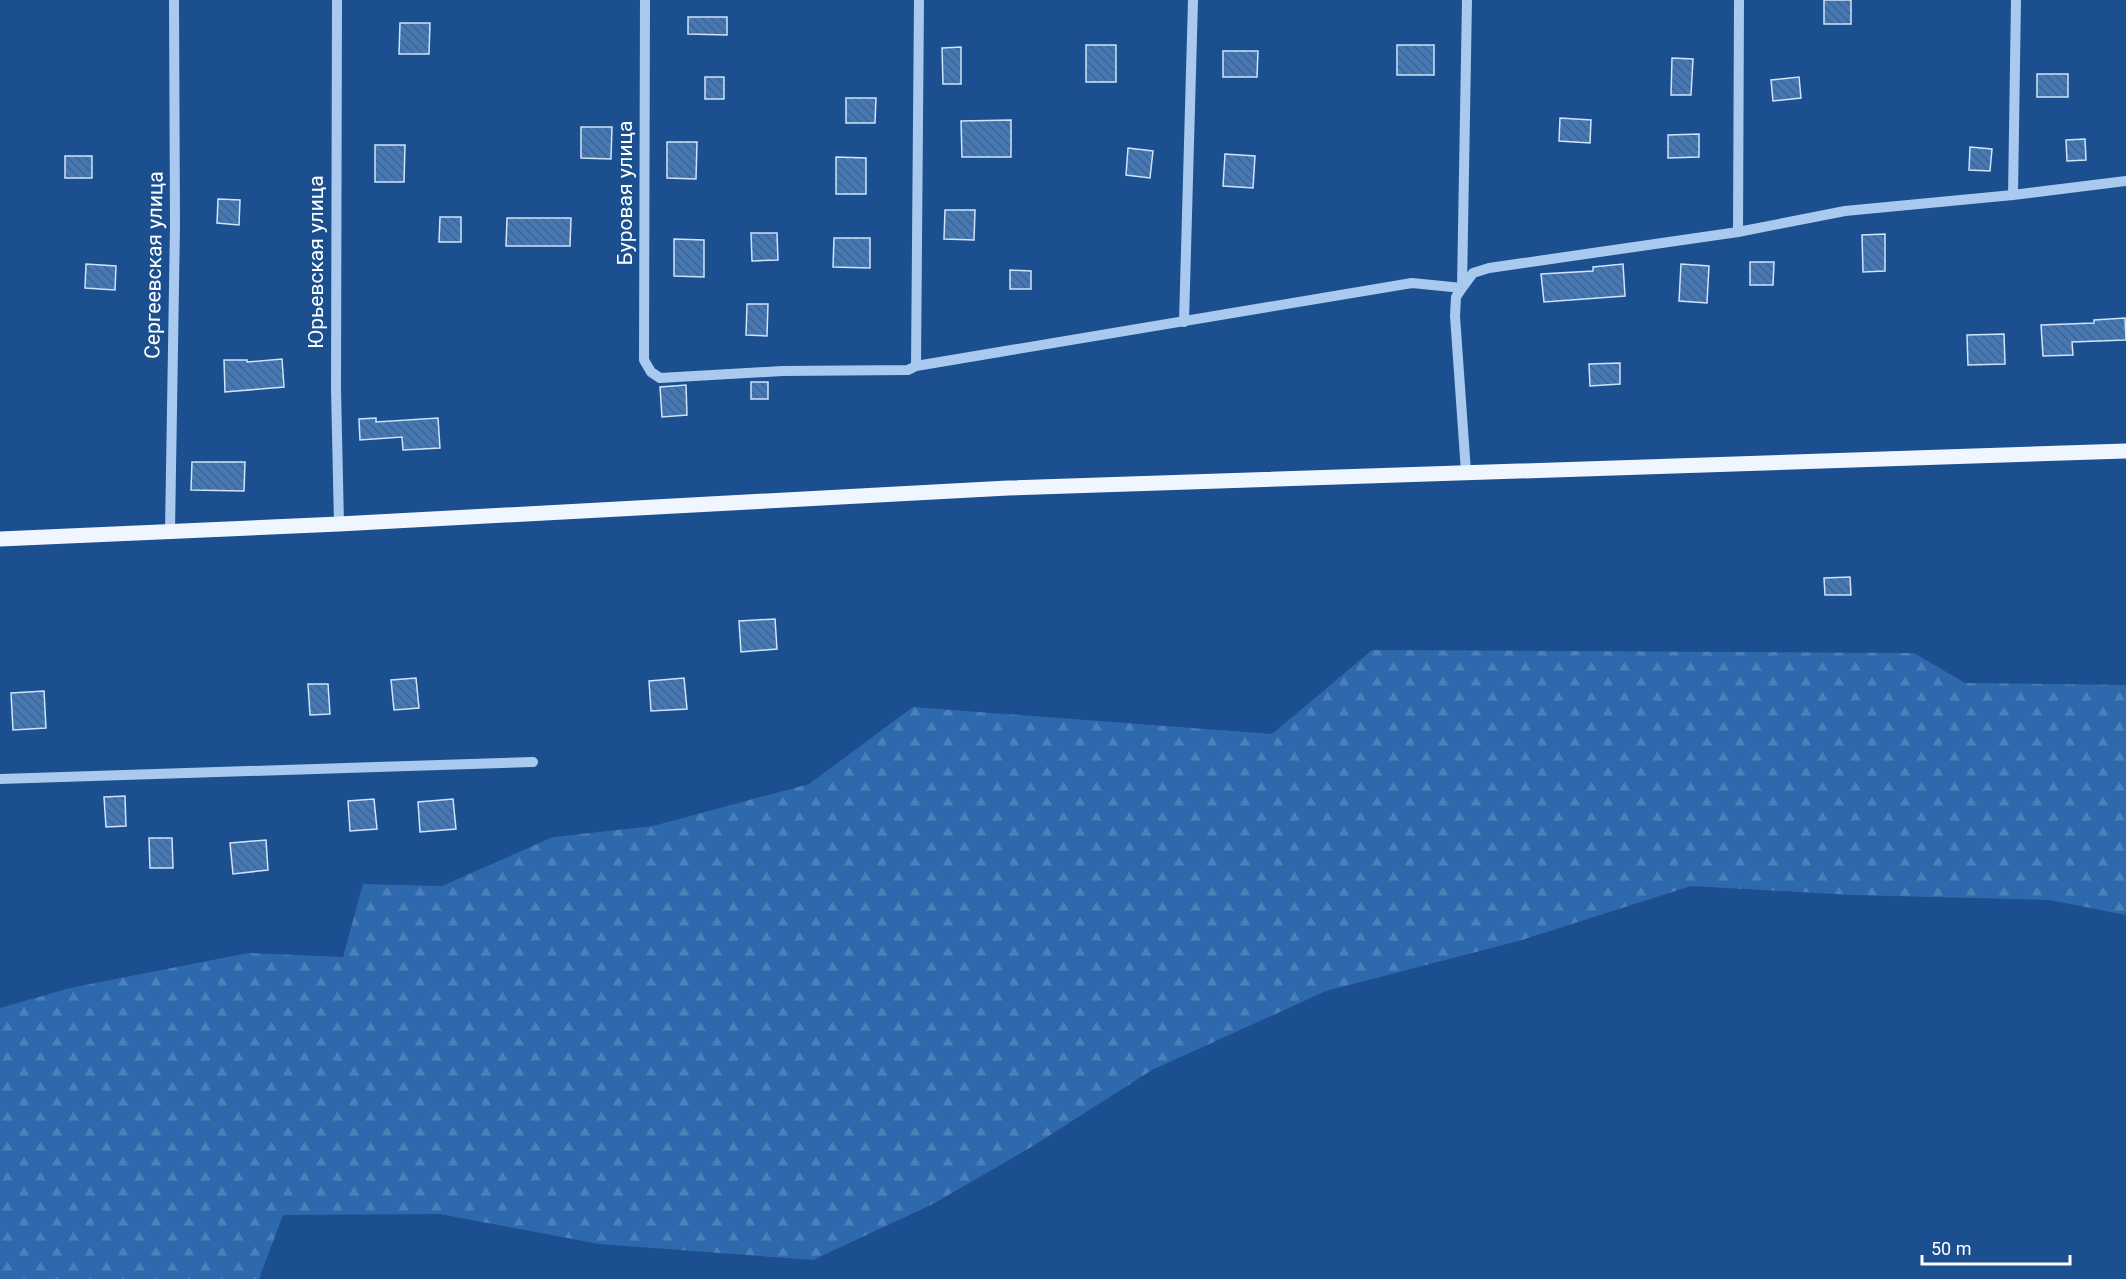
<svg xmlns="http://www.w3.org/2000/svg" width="2126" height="1279" font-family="Roboto,sans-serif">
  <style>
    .forest { fill: url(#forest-firs) }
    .building { fill: url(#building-back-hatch); stroke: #cfe3fa; stroke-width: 1.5 }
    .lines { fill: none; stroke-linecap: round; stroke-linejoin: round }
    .minor { stroke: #a9c9ee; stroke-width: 10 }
    .major { stroke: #f0f6ff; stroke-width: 15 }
    .labels { text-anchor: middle; stroke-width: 4.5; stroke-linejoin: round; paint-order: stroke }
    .street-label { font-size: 21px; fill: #fff; stroke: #1b4f8f }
  </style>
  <defs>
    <pattern id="forest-firs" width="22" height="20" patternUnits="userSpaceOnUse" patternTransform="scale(1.5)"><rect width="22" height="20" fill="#2e69ad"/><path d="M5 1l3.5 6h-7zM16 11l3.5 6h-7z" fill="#4d80b9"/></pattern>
    <pattern id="building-back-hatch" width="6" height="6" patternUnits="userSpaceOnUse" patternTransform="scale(1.5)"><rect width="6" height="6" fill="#4478b7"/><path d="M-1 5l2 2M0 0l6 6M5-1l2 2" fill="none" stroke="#486282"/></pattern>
  </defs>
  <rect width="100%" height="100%" fill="#1b4f8f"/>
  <path class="forest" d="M 1372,650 L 1914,653 L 1965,683 L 2126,685 L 2126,915 L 2049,900 L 1852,895 L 1691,886 L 1522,940 L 1326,991 L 1152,1070 L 1033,1146 L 933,1204 L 813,1260 L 599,1244 L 440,1214 L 283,1215 L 259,1279 L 0,1279 L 0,1008 L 70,988 L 248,953 L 343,957 L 363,884 L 442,886 L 553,837 L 653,826 L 809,784 L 913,707 L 1272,734 Z"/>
  <path class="building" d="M 1824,0 L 1851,0 L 1851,24 L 1824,24 Z
    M 688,17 L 727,17 L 727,35 L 688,34 Z
    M 400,23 L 430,23 L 429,54 L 399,54 Z
    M 1086,45 L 1116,45 L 1116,82 L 1086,82 Z
    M 1397,45 L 1434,45 L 1434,75 L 1397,75 Z
    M 961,47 L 961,84 L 943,84 L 942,48 Z
    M 1223,51 L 1258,51 L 1257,77 L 1223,77 Z
    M 1672,58 L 1693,59 L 1691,95 L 1671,95 Z
    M 2037,74 L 2068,74 L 2068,97 L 2037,97 Z
    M 705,77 L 724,77 L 724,99 L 705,99 Z
    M 1799,77 L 1801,98 L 1773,101 L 1771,80 Z
    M 846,98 L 876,98 L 875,123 L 846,123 Z
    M 1560,118 L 1591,120 L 1590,143 L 1559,141 Z
    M 1011,120 L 1011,157 L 962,157 L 961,121 Z
    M 581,127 L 612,127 L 611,159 L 581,158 Z
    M 1699,134 L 1699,157 L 1668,158 L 1668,135 Z
    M 2085,139 L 2086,160 L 2067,161 L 2066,140 Z
    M 667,142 L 697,142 L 696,179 L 667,178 Z
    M 375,145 L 405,145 L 404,182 L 375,182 Z
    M 1970,147 L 1992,149 L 1990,171 L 1969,170 Z
    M 1128,148 L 1153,151 L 1150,178 L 1126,175 Z
    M 1225,154 L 1255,156 L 1253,188 L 1223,186 Z
    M 65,156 L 92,156 L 92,178 L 65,178 Z
    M 836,157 L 866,158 L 866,194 L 836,194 Z
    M 218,199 L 240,200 L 239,225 L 217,223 Z
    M 945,210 L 975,210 L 974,240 L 944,239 Z
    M 440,217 L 461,217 L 461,242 L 439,242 Z
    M 507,218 L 571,218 L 570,246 L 506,246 Z
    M 751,233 L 777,233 L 778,260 L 752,261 Z
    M 1885,234 L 1885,271 L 1863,272 L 1862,235 Z
    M 834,238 L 870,238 L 870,268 L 833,267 Z
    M 674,239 L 704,240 L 704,277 L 674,276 Z
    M 1750,262 L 1774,262 L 1773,285 L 1750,285 Z
    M 86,264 L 116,266 L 115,290 L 85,288 Z
    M 1623,264 L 1625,296 L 1544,302 L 1541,274 L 1593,271 L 1593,267 Z
    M 1681,264 L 1709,266 L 1707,303 L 1679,301 Z
    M 1010,270 L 1031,271 L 1031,289 L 1010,289 Z
    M 747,304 L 768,304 L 767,336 L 746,335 Z
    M 2125,318 L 2126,340 L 2072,342 L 2073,355 L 2043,356 L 2041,325 L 2094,323 L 2094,320 Z
    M 2004,334 L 2005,364 L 1968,365 L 1967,335 Z
    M 282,359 L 284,387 L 225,392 L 224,360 L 247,360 L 247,362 Z
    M 1620,363 L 1620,384 L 1590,386 L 1589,364 Z
    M 751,382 L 768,382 L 768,399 L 751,399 Z
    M 686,385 L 687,415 L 662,417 L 660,387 Z
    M 376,418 L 376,422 L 438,418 L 440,448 L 403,450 L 402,437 L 360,440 L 359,419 Z
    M 192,462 L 245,462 L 244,491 L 191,490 Z
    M 1850,577 L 1851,595 L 1825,595 L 1824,578 Z
    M 775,619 L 777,649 L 741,652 L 739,621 Z
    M 416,678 L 419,708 L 394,710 L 391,680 Z
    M 684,678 L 687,709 L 651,711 L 649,681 Z
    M 308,684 L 328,684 L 330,714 L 310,715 Z
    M 44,691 L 46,728 L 13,730 L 11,693 Z
    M 125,796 L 126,826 L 106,827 L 104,797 Z
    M 374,799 L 377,829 L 350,831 L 348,801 Z
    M 453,799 L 456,829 L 420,832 L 418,802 Z
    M 149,838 L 172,838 L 173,868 L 150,868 Z
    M 266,840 L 268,870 L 233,874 L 230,843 Z"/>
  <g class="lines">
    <path class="minor" d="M 337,0 L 336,389 L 339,524
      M 645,0 L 644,360 L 651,372 L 660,378 L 782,371 L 908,370 L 916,366 L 1412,283 L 1462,288 L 1467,0
      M 2013,195 L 2016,0
      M 1738,232 L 1739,0
      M 1184,322 L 1193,0
      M 916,366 L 919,0
      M 1466,472 L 1455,316 L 1456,297 L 1462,288 L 1473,273 L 1489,268 L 1738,232 L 1845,211 L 2013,195 L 2126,181
      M 170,531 L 175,225 L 174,0
      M 0,779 L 533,762"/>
    <path class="major" d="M 0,539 L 339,524 L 1008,488 L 2126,451"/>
  </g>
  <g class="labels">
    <g class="street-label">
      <text transform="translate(625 193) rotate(-90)" y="7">Буровая улица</text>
      <text transform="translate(316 262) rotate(-90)" y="7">Юрьевская улица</text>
      <text transform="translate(154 265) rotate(-89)" y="7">Сергеевская улица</text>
    </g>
  </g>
  <path d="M1922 1255v9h148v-9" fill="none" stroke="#ffffff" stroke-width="3"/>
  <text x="1931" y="1255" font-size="18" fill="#ffffff" stroke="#1b4f8f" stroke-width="4.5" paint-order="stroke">50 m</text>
</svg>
